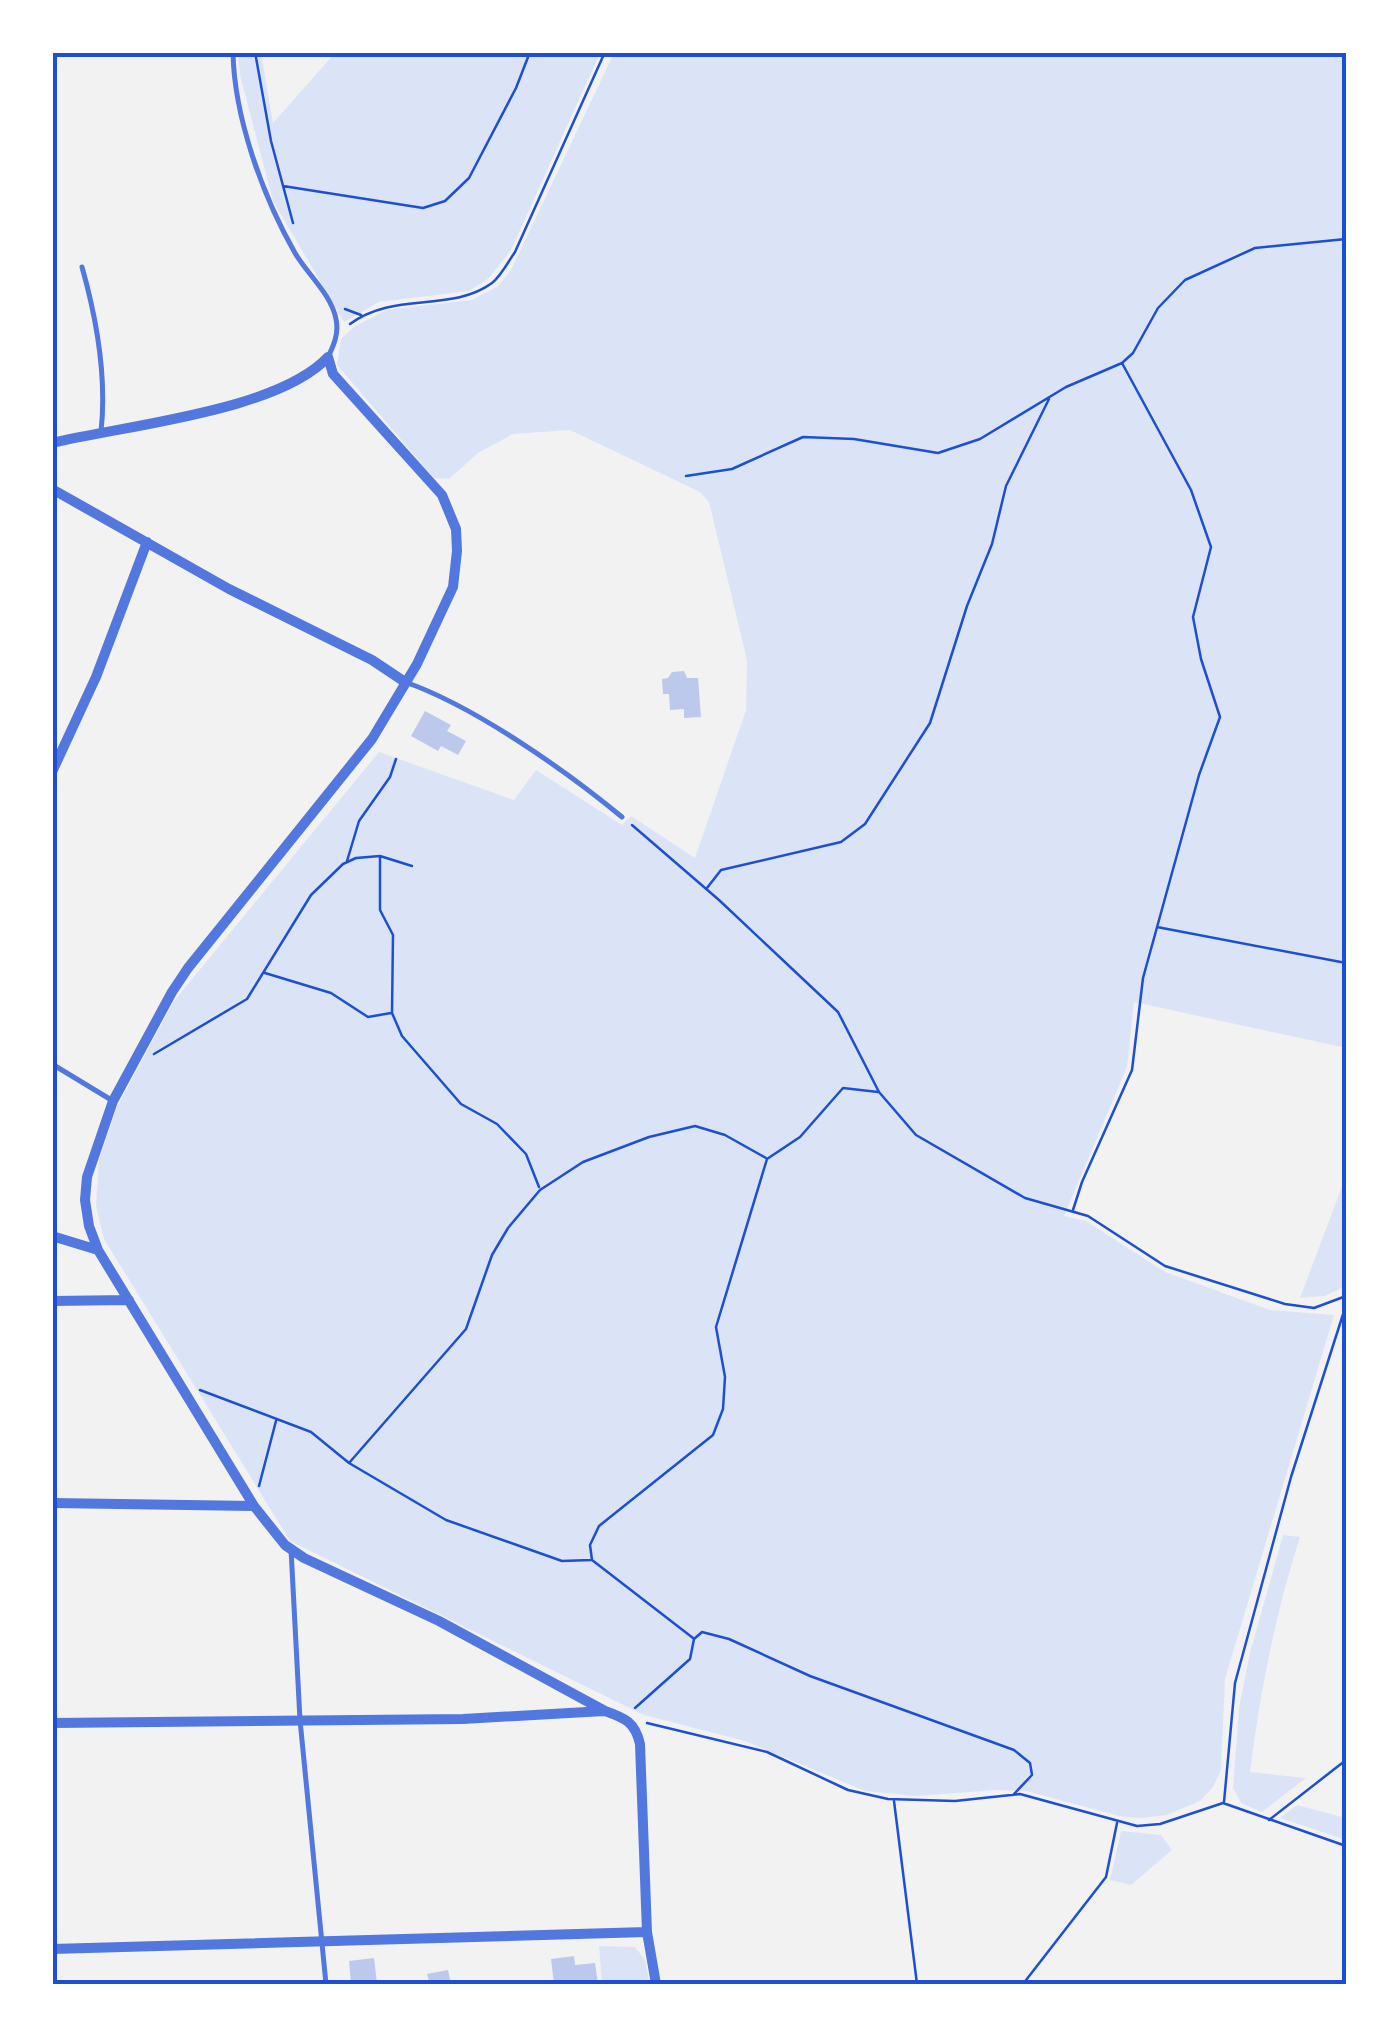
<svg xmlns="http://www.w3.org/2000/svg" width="1399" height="2037" font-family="Commissioner,sans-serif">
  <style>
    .green { fill: #dbe4f7 }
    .building { fill: #bdc9ec }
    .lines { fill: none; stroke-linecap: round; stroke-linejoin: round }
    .path { stroke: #1d4ed8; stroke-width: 2.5 }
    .service { stroke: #5277de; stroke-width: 5 }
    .minor { stroke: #5277de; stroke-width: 10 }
    .neatline { fill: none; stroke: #1d4ed8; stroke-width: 4 }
  </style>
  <rect width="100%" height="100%" fill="#f2f2f2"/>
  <path class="green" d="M 238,53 L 261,53 L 273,123 L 335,53 L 600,53 L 511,250 L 489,278 L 469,291 L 379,302 L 344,322 L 273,201 L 240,75 Z
    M 614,53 L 1346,53 L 1346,1048 L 1134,1002 L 1127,1067 L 1064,1216 L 1086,1221 L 1165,1272 L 1270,1310 L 1334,1315 L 1225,1679 L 1221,1770 L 1213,1787 L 1200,1801 L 1167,1815 L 1139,1818 L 1119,1816 L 1026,1791 L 997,1790 L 916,1796 L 865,1791 L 745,1741 L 644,1715 L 290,1541 L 104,1239 L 96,1206 L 99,1160 L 117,1107 L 174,1001 L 379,752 L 514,800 L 536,770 L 622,825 L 631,816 L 695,858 L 746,710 L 747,660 L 709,502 L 700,492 L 570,430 L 513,434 L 478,453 L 449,479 L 434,478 L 337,365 L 341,339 L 354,327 L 386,310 L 472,300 L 498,286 L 511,270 Z
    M 1346,1176 L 1346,1286 L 1325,1296 L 1300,1298 Z
    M 1283,1535 L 1300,1537 C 1275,1615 1260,1692 1250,1772 L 1306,1778 L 1262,1812 L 1241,1803 L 1233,1788 L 1239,1708 L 1250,1653 Z
    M 1297,1805 L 1346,1818 L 1346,1840 L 1280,1818 Z
    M 1121,1831 L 1161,1835 L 1172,1850 L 1131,1885 L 1110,1880 Z
    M 599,1946 L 635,1947 L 645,1960 L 650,1984 L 602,1984 Z"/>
  <path class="building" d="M 684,671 L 687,678 L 698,678 L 701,717 L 684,718 L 684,709 L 670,710 L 669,694 L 663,694 L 662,679 L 668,678 L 672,672 Z
    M 425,711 L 451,725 L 447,731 L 466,741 L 458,755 L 441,746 L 438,751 L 411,736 Z
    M 574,1956 L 575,1965 L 595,1963 L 598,1984 L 554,1984 L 551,1959 Z
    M 374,1958 L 377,1984 L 351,1984 L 349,1961 Z
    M 448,1970 L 451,1984 L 430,1984 L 427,1974 Z"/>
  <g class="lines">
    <path class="path" d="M 255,52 L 271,141 L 293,223
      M 283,186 L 423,208 L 445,201 L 469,178 L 516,88 L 530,52
      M 345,309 L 361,315
      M 350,324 C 394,291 451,313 492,283 C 501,276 508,262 515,252 L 605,52
      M 686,476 L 732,469 L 803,437 L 854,439 L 938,453 L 980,439 L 1066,387 L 1122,363 L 1133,353 L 1158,308 L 1185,280 L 1255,248 L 1346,239
      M 632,825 L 719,900 L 838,1012 L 879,1092 L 916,1135 L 1025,1198 L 1088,1216 L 1165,1266 L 1285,1304 L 1314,1308 L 1346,1296
      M 380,856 L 380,910 L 393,935 L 392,1013 L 402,1036 L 461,1104 L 497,1124 L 526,1154 L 539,1187
      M 347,861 L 359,821 L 390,777 L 396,759
      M 707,888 L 721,870 L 841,842 L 865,824 L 930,723 L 967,606 L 992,544 L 1006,486 L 1049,399
      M 1157,927 L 1346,963
      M 265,973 L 331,993 L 368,1017 L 391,1013
      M 154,1054 L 247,999 L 311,895 L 343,864 L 356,858 L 380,856 L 412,866
      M 1073,1210 L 1082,1182 L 1132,1070 L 1143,978 L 1199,775 L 1220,717 L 1201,659 L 1193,617 L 1211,547 L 1191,490 L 1122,363
      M 200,1390 L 311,1432 L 349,1463 L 446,1520 L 562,1561 L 591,1560
      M 349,1463 L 466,1329 L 492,1255 L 508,1228 L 540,1190 L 583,1162 L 649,1137 L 695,1126 L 725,1135 L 766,1158
      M 259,1486 L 276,1421
      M 693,1638 L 592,1560 L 590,1545 L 599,1526 L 713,1435 L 723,1409 L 725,1377 L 716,1327 L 767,1159 L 800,1137 L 843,1088 L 878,1092
      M 635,1708 L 690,1659 L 694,1639 L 702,1632 L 729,1639 L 810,1676 L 1014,1750 L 1030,1763 L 1032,1775 L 1013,1795
      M 647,1723 L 767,1752 L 848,1790 L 888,1799 L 955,1801 L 1020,1794 L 1137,1826 L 1160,1824 L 1223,1803 L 1346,1846
      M 894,1801 L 917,1984
      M 1224,1802 L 1235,1683 L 1291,1477 L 1346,1305
      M 1269,1820 L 1346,1760
      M 1023,1984 L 1106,1877 L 1117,1823"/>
    <path class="service" d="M 233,52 C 234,117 263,197 295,253 C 308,275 331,294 336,319 C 339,333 334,345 328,357
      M 82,267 C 97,320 107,377 101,432
      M 405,682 C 474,706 565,770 622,817
      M 52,1064 L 113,1101
      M 291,1549 L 300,1720 L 326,1984"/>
    <path class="minor" d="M 328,357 L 333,374 L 442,495 L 456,529 L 457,551 L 453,587 L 417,664 L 372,739 L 188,968 L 172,992 L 113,1101 L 87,1177 L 85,1200 L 89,1226 L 98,1250 L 254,1506 L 285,1545 L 304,1558 L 439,1621 L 605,1711 C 625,1718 635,1722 640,1744 L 647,1932 L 656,1984
      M 52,443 C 127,425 278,411 328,357
      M 52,489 L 229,589 L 372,660 L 405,682
      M 52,772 L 96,677 L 147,542
      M 52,1236 L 98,1250
      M 52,1301 L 129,1300
      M 52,1503 L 254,1506
      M 52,1723 L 463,1719 L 604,1711
      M 52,1949 L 647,1932"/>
  </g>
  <rect width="1399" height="2037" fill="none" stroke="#ffffff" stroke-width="110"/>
  <rect x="55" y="55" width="1289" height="1927" class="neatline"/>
</svg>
